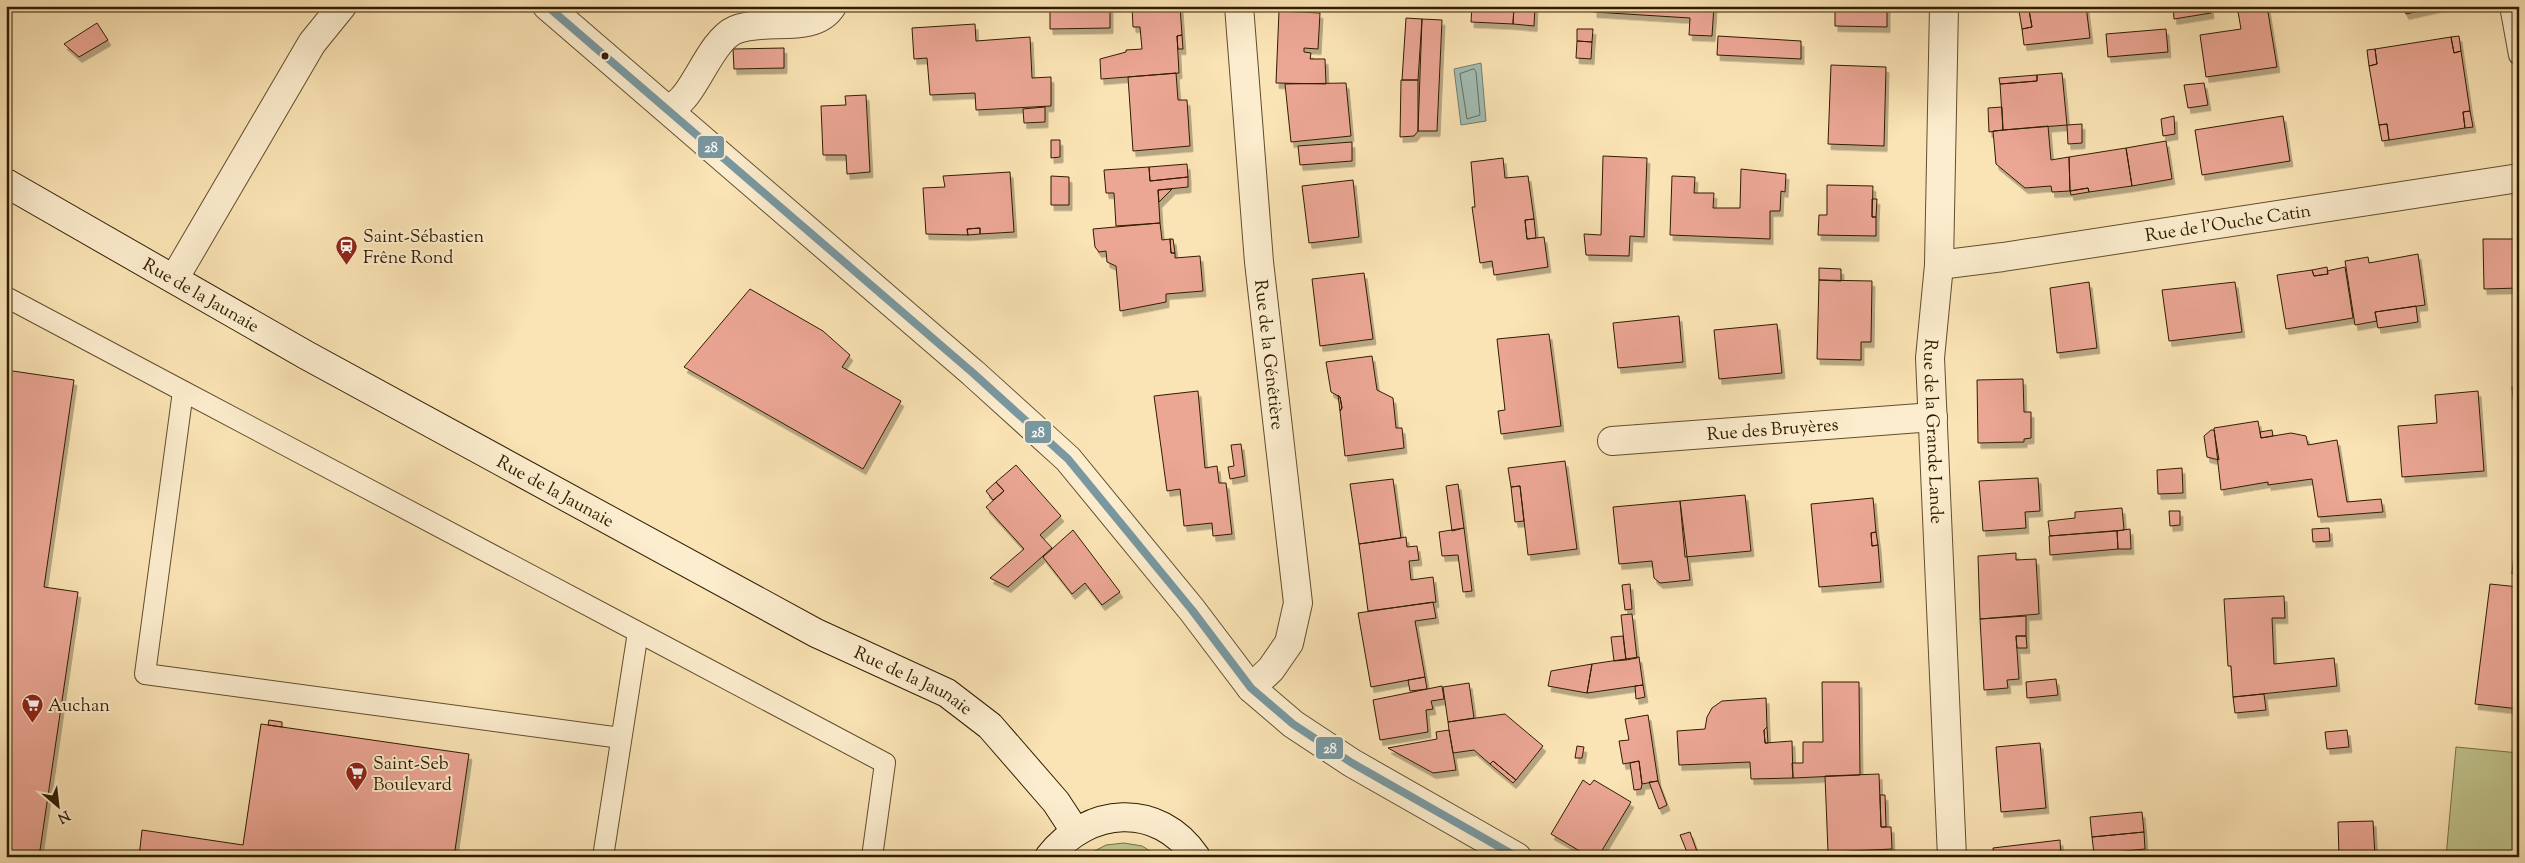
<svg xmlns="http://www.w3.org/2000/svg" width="2525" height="863" font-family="'Sorts Mill Goudy',serif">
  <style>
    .green { fill: #c0c38c; stroke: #787046 }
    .water { fill: #a1bdb5; stroke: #747d6d }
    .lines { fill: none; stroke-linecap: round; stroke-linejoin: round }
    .shore { stroke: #686d5a; stroke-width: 1 }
    .building { fill: #eba694; stroke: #301d00; filter: url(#shadow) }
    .lane-casing { stroke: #624e2d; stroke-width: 22 }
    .street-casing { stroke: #624e2d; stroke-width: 30 }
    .secondary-casing { stroke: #301d00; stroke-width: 30 }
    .lane { stroke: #fcedce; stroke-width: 20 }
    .street { stroke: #fcedce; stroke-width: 28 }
    .secondary { stroke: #fcedce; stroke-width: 28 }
    .bus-1-casing { stroke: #fcedce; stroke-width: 11 }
    .bus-1 { stroke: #7998a1; stroke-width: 8 }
    .bus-dot { fill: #301d00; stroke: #fcedce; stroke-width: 2 }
    .labels { text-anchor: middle; stroke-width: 4; stroke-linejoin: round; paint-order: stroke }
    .street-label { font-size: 18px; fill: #301d00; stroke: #fcedce }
    .poi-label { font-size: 18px; fill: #301d00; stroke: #fcedce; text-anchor: start }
    .line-badge { stroke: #fcedce; stroke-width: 2 }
    .badge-label { font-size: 14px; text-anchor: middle; font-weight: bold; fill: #fff }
  </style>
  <defs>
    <filter id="shadow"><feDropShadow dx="3" dy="5.5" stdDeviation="0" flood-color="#0004"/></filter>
  </defs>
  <rect width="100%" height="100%" fill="#fae3b4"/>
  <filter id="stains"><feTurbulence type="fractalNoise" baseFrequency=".004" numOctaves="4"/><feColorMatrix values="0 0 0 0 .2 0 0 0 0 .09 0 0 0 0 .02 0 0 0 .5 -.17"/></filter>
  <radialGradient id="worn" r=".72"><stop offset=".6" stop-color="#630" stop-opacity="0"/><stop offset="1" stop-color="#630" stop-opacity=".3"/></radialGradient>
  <path class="green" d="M 2456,747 L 2519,753 L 2519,857 L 2446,857 Z
    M 1124,843 L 1142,846 L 1160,857 L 1083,857 L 1106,845 Z"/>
  <path class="water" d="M 1481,63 L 1486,121 L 1461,125 L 1454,69 Z"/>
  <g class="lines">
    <path class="shore" d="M 1474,69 L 1476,72 L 1480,115 L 1467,119 L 1460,74 Z"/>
  </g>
  <path class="building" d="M 1050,6 L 1110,6 L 1110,28 L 1050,29 Z
    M 1132,6 L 1180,6 L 1182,35 L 1177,36 L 1179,73 L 1101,79 L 1100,59 L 1126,52 L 1126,50 L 1142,49 L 1140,27 L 1133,27 Z
    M 1472,6 L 1514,6 L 1513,24 L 1471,22 Z
    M 1514,6 L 1535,6 L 1534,26 L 1513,24 Z
    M 1594,6 L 1714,6 L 1712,36 L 1689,35 L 1690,18 L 1594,12 Z
    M 1835,6 L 1887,6 L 1887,27 L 1835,26 Z
    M 2019,6 L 2086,6 L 2090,38 L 2024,45 L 2022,29 L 2032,27 L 2029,10 L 2019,11 Z
    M 2173,6 L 2210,6 L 2211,13 L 2174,19 Z
    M 2237,6 L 2267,6 L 2277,67 L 2206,77 L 2200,35 L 2241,29 Z
    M 2402,6 L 2441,6 L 2406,14 Z
    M 2029,10 L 2032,27 L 2022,29 L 2019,11 Z
    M 1279,11 L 1320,13 L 1318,49 L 1304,48 L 1304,52 L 1311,53 L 1310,59 L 1325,59 L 1326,84 L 1276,83 Z
    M 1406,18 L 1422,19 L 1418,80 L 1402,80 Z
    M 1422,19 L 1442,20 L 1437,131 L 1418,131 Z
    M 97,23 L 108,40 L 79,57 L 64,44 Z
    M 975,24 L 976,41 L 1030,37 L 1032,78 L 1051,77 L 1051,106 L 976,110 L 975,93 L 930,95 L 927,58 L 914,59 L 912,28 Z
    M 1577,29 L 1593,29 L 1592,42 L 1577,41 Z
    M 2166,29 L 2168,52 L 2108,57 L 2106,34 Z
    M 1182,35 L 1183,49 L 1178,49 L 1177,36 Z
    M 1718,36 L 1801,41 L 1801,59 L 1717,55 Z
    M 2459,36 L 2461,51 L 2454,53 L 2451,37 Z
    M 2451,37 L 2454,53 L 2461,51 L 2470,111 L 2463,112 L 2465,128 L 2389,140 L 2387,124 L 2379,125 L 2369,66 L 2377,64 L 2375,49 Z
    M 1577,41 L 1592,42 L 1591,59 L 1576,58 Z
    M 784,48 L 784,68 L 734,69 L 733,49 Z
    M 2375,49 L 2377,64 L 2369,66 L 2367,50 Z
    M 1831,65 L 1886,67 L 1884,146 L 1828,144 Z
    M 1176,73 L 1178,100 L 1187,100 L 1190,146 L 1133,151 L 1128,77 Z
    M 2062,73 L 2067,125 L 2003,130 L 2000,84 L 2037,81 L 2037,75 Z
    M 2037,75 L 2037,81 L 2000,84 L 1999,78 Z
    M 1401,80 L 1418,80 L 1418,131 L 1414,136 L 1400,137 Z
    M 1346,83 L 1351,136 L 1291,142 L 1285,84 Z
    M 2204,83 L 2208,105 L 2188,108 L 2184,85 Z
    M 866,95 L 870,172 L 847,174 L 846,155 L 823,155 L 821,106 L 846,105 L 845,96 Z
    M 1045,107 L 1045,122 L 1024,123 L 1023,109 Z
    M 2002,107 L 2003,130 L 1989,132 L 1988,108 Z
    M 2470,111 L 2473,127 L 2465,128 L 2463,112 Z
    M 2174,116 L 2175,134 L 2163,136 L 2161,119 Z
    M 2283,116 L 2290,161 L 2202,175 L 2195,130 Z
    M 2082,124 L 2082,143 L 2068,144 L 2067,125 Z
    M 2387,124 L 2389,140 L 2382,141 L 2379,125 Z
    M 2048,126 L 2051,160 L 2069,157 L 2070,191 L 2052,192 L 2051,186 L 2025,188 L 1996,164 L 1993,131 Z
    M 1051,140 L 1060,140 L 1060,157 L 1051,158 Z
    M 2166,141 L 2172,179 L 2132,186 L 2126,148 Z
    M 1352,142 L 1352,161 L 1300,165 L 1298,146 Z
    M 2126,148 L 2132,186 L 2089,192 L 2088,188 L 2070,191 L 2069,157 Z
    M 1603,156 L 1647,158 L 1644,237 L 1630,236 L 1629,256 L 1586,255 L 1584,234 L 1601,235 Z
    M 1503,158 L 1505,178 L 1528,176 L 1534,219 L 1525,220 L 1527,239 L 1544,237 L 1548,267 L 1494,275 L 1492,261 L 1480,263 L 1472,207 L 1475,207 L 1471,162 Z
    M 1187,164 L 1188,177 L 1150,181 L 1149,167 Z
    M 1149,167 L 1150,181 L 1188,177 L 1188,187 L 1158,190 L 1160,223 L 1116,226 L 1114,193 L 1106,193 L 1104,170 Z
    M 1741,169 L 1786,174 L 1785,192 L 1781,191 L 1780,211 L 1770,211 L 1770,239 L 1670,235 L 1672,176 L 1695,177 L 1694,193 L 1714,193 L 1713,208 L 1740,208 Z
    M 1010,172 L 1014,232 L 980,234 L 980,228 L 967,229 L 968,235 L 926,234 L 923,188 L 945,187 L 943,176 Z
    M 1051,176 L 1069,177 L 1069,205 L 1051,205 Z
    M 1353,180 L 1359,237 L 1309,243 L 1302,186 Z
    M 1827,185 L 1873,186 L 1872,217 L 1876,217 L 1876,236 L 1818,235 L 1819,215 L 1827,215 Z
    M 2088,188 L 2089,192 L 2071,195 L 2070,191 Z
    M 1172,189 L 1159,202 L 1158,190 Z
    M 1872,199 L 1877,199 L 1876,217 L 1872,217 Z
    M 1534,219 L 1536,238 L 1527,239 L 1525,220 Z
    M 1160,223 L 1162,240 L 1170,239 L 1171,253 L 1175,253 L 1175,258 L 1200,256 L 1203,291 L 1166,294 L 1166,302 L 1120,311 L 1116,266 L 1107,262 L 1106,251 L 1099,252 L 1095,247 L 1093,229 Z
    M 980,228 L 980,234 L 968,235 L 967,229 Z
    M 1170,239 L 1173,239 L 1175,253 L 1171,253 Z
    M 2483,239 L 2519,239 L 2519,288 L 2484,289 Z
    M 2418,254 L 2425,305 L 2375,312 L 2377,321 L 2355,325 L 2345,261 L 2368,257 L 2369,263 Z
    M 2327,267 L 2328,274 L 2314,276 L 2312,270 Z
    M 2345,267 L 2353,318 L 2286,329 L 2277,275 L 2312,270 L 2314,276 L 2328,274 L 2327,271 Z
    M 1819,268 L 1841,269 L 1841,281 L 1819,280 Z
    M 1364,273 L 1373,339 L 1320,346 L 1312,279 Z
    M 1819,280 L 1872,281 L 1871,342 L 1861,342 L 1861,360 L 1817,359 Z
    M 2089,282 L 2097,348 L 2057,353 L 2050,288 Z
    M 2235,282 L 2242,332 L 2169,341 L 2162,290 Z
    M 750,289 L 823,331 L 850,355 L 842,367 L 901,401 L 863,469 L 684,367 Z
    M 2416,306 L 2418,322 L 2378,328 L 2375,312 Z
    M 1679,316 L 1683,362 L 1618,368 L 1613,323 Z
    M 1777,324 L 1782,373 L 1719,379 L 1714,330 Z
    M 1549,334 L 1561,426 L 1501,434 L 1498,411 L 1505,410 L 1497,339 Z
    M 1372,356 L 1377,390 L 1393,398 L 1396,428 L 1402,428 L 1404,448 L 1345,456 L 1340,411 L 1342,408 L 1340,397 L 1331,392 L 1326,362 Z
    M 6,370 L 74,380 L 44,587 L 78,592 L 39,857 L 6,857 Z
    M 2023,379 L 2024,412 L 2031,412 L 2031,438 L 2024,439 L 2024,442 L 1978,443 L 1977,380 Z
    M 2519,386 L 2519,408 L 2514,408 L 2512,387 Z
    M 1198,391 L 1205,468 L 1217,466 L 1219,483 L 1226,483 L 1232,534 L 1213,536 L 1212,523 L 1184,526 L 1180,489 L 1167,491 L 1154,396 Z
    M 2478,391 L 2484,471 L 2402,477 L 2398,426 L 2437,423 L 2435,395 Z
    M 1338,395 L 1340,397 L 1342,408 L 1340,411 Z
    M 2258,421 L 2261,438 L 2291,433 L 2306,436 L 2308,445 L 2337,440 L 2347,502 L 2381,499 L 2383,512 L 2318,517 L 2312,479 L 2268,485 L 2268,482 L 2221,490 L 2214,428 Z
    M 2211,430 L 2214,430 L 2219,460 L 2207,457 L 2204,436 Z
    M 2272,430 L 2273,436 L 2261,438 L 2260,432 Z
    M 1241,444 L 1245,476 L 1230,479 L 1228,467 L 1234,466 L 1231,445 Z
    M 1565,461 L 1577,549 L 1528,555 L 1520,486 L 1511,487 L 1508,468 Z
    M 1016,465 L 1061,516 L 1040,535 L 1052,548 L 1008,587 L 990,578 L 1024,549 L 986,507 L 1004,491 L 996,482 Z
    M 2182,468 L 2183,493 L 2158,494 L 2157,470 Z
    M 2038,478 L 2040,511 L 2025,512 L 2026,528 L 1983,531 L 1979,481 Z
    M 1393,479 L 1401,538 L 1359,544 L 1350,484 Z
    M 996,482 L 1004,491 L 993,500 L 986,491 Z
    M 1458,484 L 1464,528 L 1452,531 L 1446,486 Z
    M 1520,486 L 1524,521 L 1515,522 L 1511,487 Z
    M 1745,495 L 1751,551 L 1685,557 L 1680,501 Z
    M 1873,498 L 1876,532 L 1871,533 L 1872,546 L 1878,545 L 1881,582 L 1819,587 L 1811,504 Z
    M 1680,501 L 1690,580 L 1660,583 L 1654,578 L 1652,561 L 1619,564 L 1613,507 Z
    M 2122,508 L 2124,530 L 2050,536 L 2048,521 L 2075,518 L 2075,512 Z
    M 2169,511 L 2180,511 L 2180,525 L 2170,526 Z
    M 1464,528 L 1472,591 L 1463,592 L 1458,555 L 1442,556 L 1439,532 Z
    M 2329,528 L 2330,541 L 2313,542 L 2312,529 Z
    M 2130,529 L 2131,549 L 2118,549 L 2117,531 Z
    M 1073,530 L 1120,592 L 1102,605 L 1085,583 L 1072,594 L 1043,557 Z
    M 2117,531 L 2118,549 L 2050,555 L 2049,536 Z
    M 1876,532 L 1878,545 L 1872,546 L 1871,533 Z
    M 1406,537 L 1407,547 L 1417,546 L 1419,560 L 1409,561 L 1411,580 L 1433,577 L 1436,602 L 1368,611 L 1359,544 Z
    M 2519,548 L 2519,575 L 2512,574 L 2514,552 Z
    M 2016,553 L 2016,560 L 2036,559 L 2039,614 L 1980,619 L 1978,556 Z
    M 1630,584 L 1632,609 L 1625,610 L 1622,585 Z
    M 2490,584 L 2519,587 L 2519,709 L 2475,704 Z
    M 2284,596 L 2285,618 L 2272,618 L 2274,664 L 2334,658 L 2337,686 L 2233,697 L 2231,666 L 2228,666 L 2224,599 Z
    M 1433,602 L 1436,618 L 1415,621 L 1425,677 L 1371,687 L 1358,613 Z
    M 1632,614 L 1637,658 L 1626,660 L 1621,615 Z
    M 2026,616 L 2026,636 L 2016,636 L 2019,679 L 2007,680 L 2008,688 L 1984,690 L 1980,619 Z
    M 1623,636 L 1626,660 L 1614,661 L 1611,637 Z
    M 2016,636 L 2026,636 L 2027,648 L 2017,648 Z
    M 1639,657 L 1643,685 L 1587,693 L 1592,664 Z
    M 1592,664 L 1587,693 L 1548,686 L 1551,671 Z
    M 1425,677 L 1427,689 L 1410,691 L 1408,680 Z
    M 2056,679 L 2058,695 L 2027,698 L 2026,682 Z
    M 1822,682 L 1859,682 L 1860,775 L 1793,778 L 1792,763 L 1803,763 L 1803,742 L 1823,742 Z
    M 1469,683 L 1474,718 L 1448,722 L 1443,687 Z
    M 1643,685 L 1645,697 L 1636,699 L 1635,686 Z
    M 1442,686 L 1444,699 L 1431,701 L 1433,709 L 1426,710 L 1428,732 L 1380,740 L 1373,700 Z
    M 2264,694 L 2266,710 L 2235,713 L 2233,697 Z
    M 1766,698 L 1767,727 L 1764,730 L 1765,743 L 1792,741 L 1793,778 L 1751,779 L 1750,762 L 1679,765 L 1677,731 L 1705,729 L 1707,717 L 1712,708 L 1722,701 Z
    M 1505,714 L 1543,746 L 1516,780 L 1493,761 L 1490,764 L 1474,750 L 1453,753 L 1449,730 L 1448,722 Z
    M 1648,715 L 1658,781 L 1642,784 L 1639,761 L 1623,764 L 1619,741 L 1629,740 L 1625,719 Z
    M 269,720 L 282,722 L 282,727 L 268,725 Z
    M 261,724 L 469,754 L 454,857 L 139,857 L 142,830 L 243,845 Z
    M 1767,727 L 1768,743 L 1765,743 L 1764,730 Z
    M 1449,730 L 1456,770 L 1433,773 L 1388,748 L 1437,739 L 1436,732 Z
    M 2347,730 L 2349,747 L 2327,749 L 2325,732 Z
    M 2040,743 L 2046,808 L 2001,812 L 1996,747 Z
    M 1577,746 L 1584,747 L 1582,758 L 1575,758 Z
    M 1493,761 L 1516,780 L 1513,783 L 1490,764 Z
    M 1639,761 L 1642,784 L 1641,789 L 1634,790 L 1630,763 Z
    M 1879,774 L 1881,827 L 1891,827 L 1892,849 L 1828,852 L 1825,776 Z
    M 1583,780 L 1590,785 L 1594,780 L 1631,802 L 1598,857 L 1590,857 L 1551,834 Z
    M 1658,781 L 1667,805 L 1659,809 L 1649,782 Z
    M 1880,795 L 1885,795 L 1886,827 L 1881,827 Z
    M 2142,812 L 2144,832 L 2092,837 L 2090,817 Z
    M 2373,821 L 2375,857 L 2339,857 L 2338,822 Z
    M 1690,832 L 1699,857 L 1689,857 L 1680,835 Z
    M 2144,832 L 2145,849 L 2094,854 L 2092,837 Z
    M 2060,840 L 2061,857 L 1994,857 L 1993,848 Z"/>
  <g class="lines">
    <defs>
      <path id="lane" d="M 2510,6 L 2519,55
        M 6,297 L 183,391
        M 638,632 L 885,763 L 872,857
        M 603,857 L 638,632 L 183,391 L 145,674 L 621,738"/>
      <g id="street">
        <path d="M 547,6 L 973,373 L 1068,459 L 1192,610 L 1251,688 L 1293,724 L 1352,763 L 1517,857"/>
        <path id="s1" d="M 1239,6 L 1259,262 L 1298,603 L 1289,643 L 1271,669 L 1251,688"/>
        <path id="s2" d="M 1944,6 L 1939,265 L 1930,358 L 1952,857"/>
        <path d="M 669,109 C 674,106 680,102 684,97 C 699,80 714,39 735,30 C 765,17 814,35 832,6"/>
        <path id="s3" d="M 1939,265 L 2003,257 L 2519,178"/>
        <path d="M 174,279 L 312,43 L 342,6"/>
        <path id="s4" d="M 1612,441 L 1933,417"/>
      </g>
      <g id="secondary">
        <path id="s5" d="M 6,183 L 306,355 L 816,633 L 947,693 L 990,726 L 1056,802 L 1075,831"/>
        <path d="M 1049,857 C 1088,807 1158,801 1196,857"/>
      </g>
    </defs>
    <use href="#lane" class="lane-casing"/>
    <use href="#street" class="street-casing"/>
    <use href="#secondary" class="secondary-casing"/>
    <use href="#lane" class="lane"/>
    <use href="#street" class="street"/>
    <use href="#secondary" class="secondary"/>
    <defs>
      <path id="bus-1" d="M 547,6 L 973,373 L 1068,459 L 1192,610 L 1251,688 L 1293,724 L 1352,763 L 1517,857"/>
    </defs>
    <use href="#bus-1" class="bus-1-casing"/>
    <use href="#bus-1" class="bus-1"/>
  </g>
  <defs>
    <symbol id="station-pin" viewBox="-11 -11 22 30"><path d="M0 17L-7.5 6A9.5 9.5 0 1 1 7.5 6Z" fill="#8f2418" stroke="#fcedce"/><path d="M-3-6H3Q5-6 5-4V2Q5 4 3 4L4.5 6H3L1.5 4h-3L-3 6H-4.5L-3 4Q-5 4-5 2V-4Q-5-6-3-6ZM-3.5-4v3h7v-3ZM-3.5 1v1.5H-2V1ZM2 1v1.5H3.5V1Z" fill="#fff"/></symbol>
    <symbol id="supermarket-pin" viewBox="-11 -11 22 30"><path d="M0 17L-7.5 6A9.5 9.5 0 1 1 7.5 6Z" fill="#8f2418" stroke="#fcedce"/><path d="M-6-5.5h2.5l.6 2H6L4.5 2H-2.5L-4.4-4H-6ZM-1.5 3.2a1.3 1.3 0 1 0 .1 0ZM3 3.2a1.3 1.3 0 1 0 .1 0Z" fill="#fff"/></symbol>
  </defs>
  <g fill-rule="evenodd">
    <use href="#station-pin" x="334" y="234" width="25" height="34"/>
    <use href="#supermarket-pin" x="20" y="692" width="25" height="34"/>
    <use href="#supermarket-pin" x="344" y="760" width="25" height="34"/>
  </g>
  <circle class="bus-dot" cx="605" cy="56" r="4.5"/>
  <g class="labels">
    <g class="street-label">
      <text dy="6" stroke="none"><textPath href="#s3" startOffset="292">Rue de l'Ouche Catin</textPath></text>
      <text dy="6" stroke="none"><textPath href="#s5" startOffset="225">Rue de la Jaunaie</textPath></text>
      <text dy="6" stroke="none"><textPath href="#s1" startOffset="350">Rue de la Génêtière</textPath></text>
      <text dy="6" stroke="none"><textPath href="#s4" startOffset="161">Rue des Bruyères</textPath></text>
      <text dy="6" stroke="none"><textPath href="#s2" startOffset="426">Rue de la Grande Lande</textPath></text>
      <text dy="6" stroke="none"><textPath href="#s5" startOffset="630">Rue de la Jaunaie</textPath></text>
      <text dy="6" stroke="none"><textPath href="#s5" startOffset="1035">Rue de la Jaunaie</textPath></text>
    </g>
    <g class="poi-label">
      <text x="363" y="242">Saint-Sébastien<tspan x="363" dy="21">Frêne Rond</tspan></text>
      <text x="48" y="711">Auchan</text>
      <text x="373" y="769">Saint-Seb<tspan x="373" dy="21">Boulevard</tspan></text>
    </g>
  </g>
  <g class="line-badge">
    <rect x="697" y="135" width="28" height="24" rx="5" fill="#7998a1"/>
    <rect x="1024" y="420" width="28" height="24" rx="5" fill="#7998a1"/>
    <rect x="1315" y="736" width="29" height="24" rx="5" fill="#7998a1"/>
  </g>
  <g class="badge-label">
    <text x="711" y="152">28</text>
    <text x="1038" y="437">28</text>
    <text x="1330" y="753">28</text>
  </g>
  <rect width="2525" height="863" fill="none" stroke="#fae3b4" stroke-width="25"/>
  <rect x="8" y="8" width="2510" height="848" fill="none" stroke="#301d00" stroke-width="2.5"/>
  <rect x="12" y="12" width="2500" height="838" fill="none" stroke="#301d00"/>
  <g transform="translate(58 806) rotate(152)" stroke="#fcedce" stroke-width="4" paint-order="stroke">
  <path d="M0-4L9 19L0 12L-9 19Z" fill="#301d00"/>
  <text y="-8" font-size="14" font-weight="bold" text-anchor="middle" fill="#301d00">N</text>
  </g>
  <rect width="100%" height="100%" filter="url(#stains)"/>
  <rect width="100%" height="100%" fill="url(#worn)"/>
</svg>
